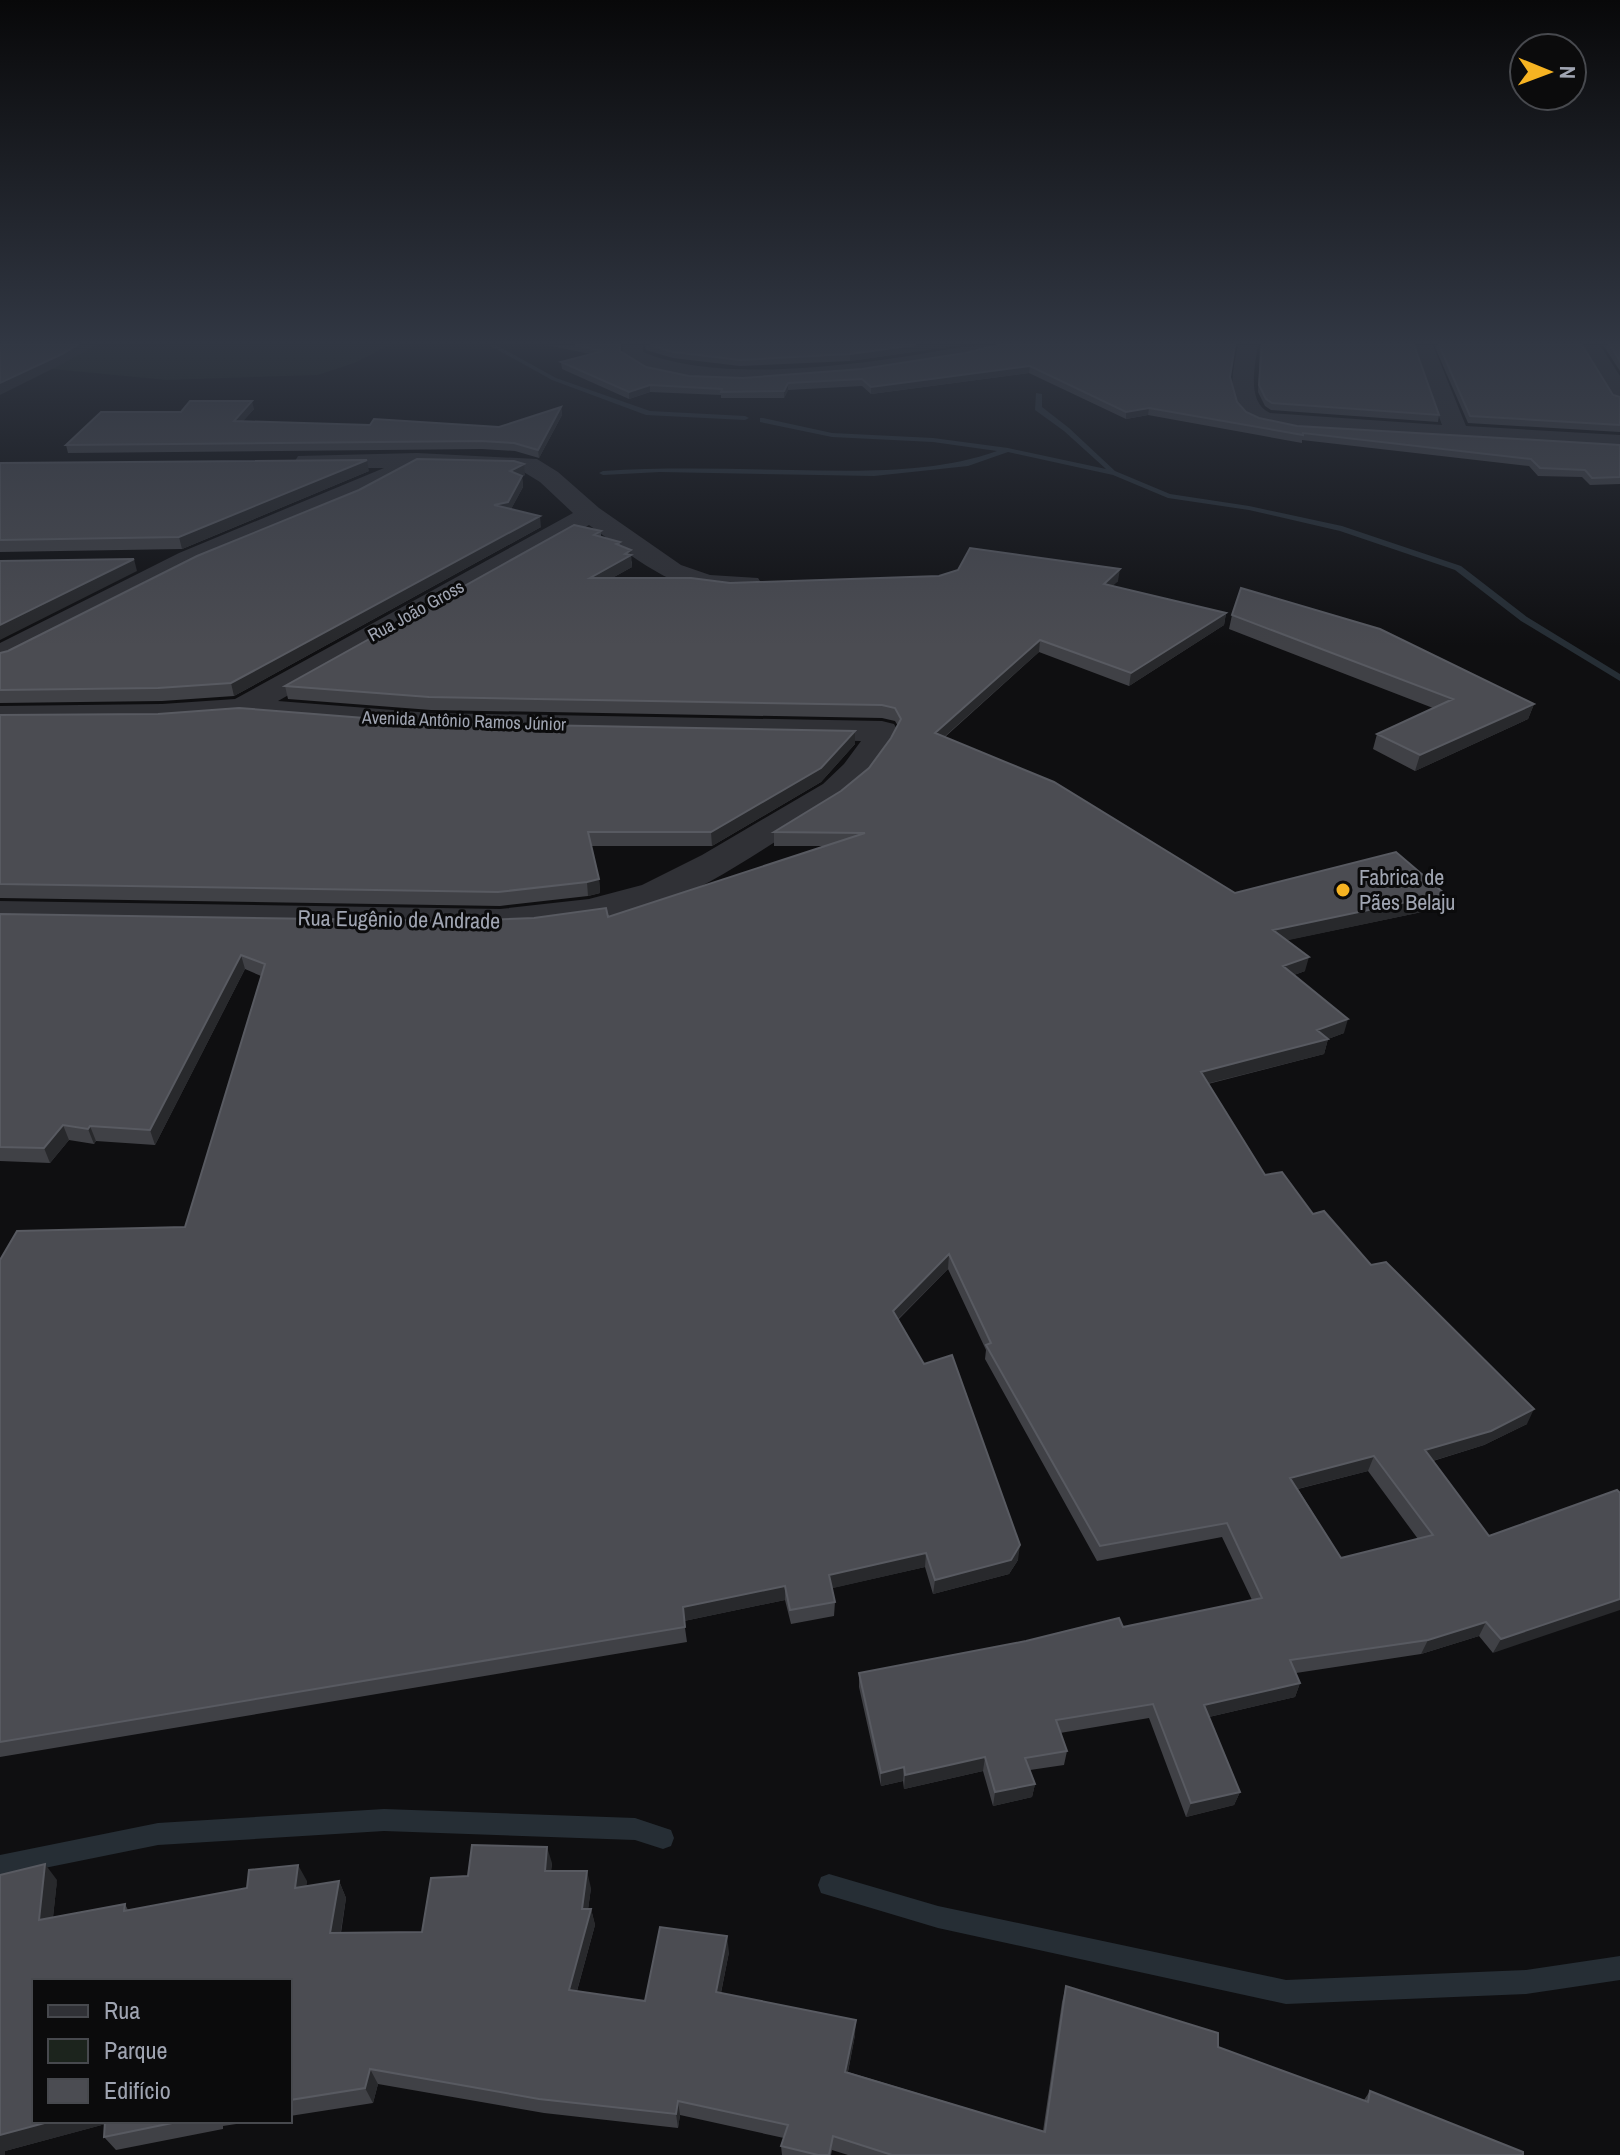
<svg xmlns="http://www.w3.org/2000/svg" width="1620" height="2155" font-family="'Archivo Narrow',sans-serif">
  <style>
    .green { fill: #1c241d }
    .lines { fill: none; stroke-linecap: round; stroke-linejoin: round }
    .stream { fill: #262e35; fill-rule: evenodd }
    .street { fill: #303136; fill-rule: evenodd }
    .wall { fill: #404146; fill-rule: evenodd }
    .shaded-wall { fill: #28292c }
    .building { fill: #4b4c52; stroke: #585a61; stroke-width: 2; fill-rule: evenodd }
    .poi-dot { fill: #f6b322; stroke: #0b0b0c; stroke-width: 3 }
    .labels { text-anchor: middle; stroke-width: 6; stroke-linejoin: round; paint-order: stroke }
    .far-street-label { font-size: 18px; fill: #a0a5b2; stroke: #0b0b0c }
    .poi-label { font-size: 22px; fill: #a0a5b2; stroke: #0b0b0c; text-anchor: start }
    .street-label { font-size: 22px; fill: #a0a5b2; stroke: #0b0b0c }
  </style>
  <rect width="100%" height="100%" fill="#0f0f11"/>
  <path class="green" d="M 9,345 L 161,347 L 169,345 L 390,345 L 354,363 L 318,375 L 167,380 L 0,364 L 0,347 Z"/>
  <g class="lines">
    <path class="stream" d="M 489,345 L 496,345 L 556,378 L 650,411 L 745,416 L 749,418 L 745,420 L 646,415 L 552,380 Z
      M 1036,393 L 1042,394 L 1042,407 L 1069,428 L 1115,471 L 1170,494 L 1249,506 L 1342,526 L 1461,566 L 1527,617 L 1620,674 L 1620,681 L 1521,621 L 1455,570 L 1340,531 L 1249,510 L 1168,498 L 1113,475 L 1008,452 L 968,466 L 874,476 L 660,472 L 603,475 L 599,473 L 603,471 C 666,467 729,469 792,470 C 860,471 932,474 997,451 L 933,442 L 832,437 L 760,422 L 760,418 L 763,418 L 832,433 L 933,438 L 1008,448 L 1106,469 L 1064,431 L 1035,410 Z
      M 384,1809 L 635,1818 L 671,1830 L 674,1838 L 671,1846 L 663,1849 L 635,1840 L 384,1831 L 158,1845 L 0,1877 L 0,1855 L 158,1823 Z
      M 829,1874 L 938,1906 L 1286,1980 L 1526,1970 L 1620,1956 L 1620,1980 L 1526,1994 L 1286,2004 L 938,1928 L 821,1893 L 818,1885 L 821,1877 Z"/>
    <path class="street" d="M 623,345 L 643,345 L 643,352 C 715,382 838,367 915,355 C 944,350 970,344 999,345 L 996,349 C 933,367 665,409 622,355 Z
      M 1238,345 L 1258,345 C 1255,366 1246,402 1270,413 L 1442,425 L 1413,345 L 1433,345 L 1466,426 L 1620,435 L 1620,449 L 1296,430 C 1233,422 1224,408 1238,345 Z
      M 1580,345 L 1600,345 L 1620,376 L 1620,401 L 1612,399 Z
      M 417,453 L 537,459 L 558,472 L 599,508 L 681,565 L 710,575 L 758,578 L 762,584 L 758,590 C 691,607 639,561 589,525 L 278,701 L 431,713 L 882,721 L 894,724 L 898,731 C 874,785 838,803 791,832 C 746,860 702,891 652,907 C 551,940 444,932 339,930 C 226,928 113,926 0,925 L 0,901 L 500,909 L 589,899 L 642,885 L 702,855 L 823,784 L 844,764 L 861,741 L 431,733 L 242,718 L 162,724 L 0,726 L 0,706 L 162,704 L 235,699 L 573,513 L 540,482 L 522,471 L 418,467 L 360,498 L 199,565 L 11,661 L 0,664 L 0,643 L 179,553 L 384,468 L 307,468 L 298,466 L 295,461 L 298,456 Z"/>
  </g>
  <path class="wall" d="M 547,345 L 621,345 L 621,351 L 646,367 L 689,376 L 743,378 L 862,369 L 965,353 L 1230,377 L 1237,402 L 1246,412 L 1259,418 L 1297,426 L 1620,445 L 1620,484 L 1590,485 L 1582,477 L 1538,476 L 1529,466 L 1302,440 L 1302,443 L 1148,415 L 1126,419 L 1029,373 L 871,394 L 862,386 L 788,390 L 784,398 L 721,398 L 721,395 L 650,392 L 629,399 L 562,369 L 561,362 L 590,354 Z
    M 644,345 L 961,345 L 850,361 L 740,366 L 673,358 L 646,350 Z
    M 1260,345 L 1414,345 L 1439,415 L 1438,422 L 1271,410 L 1265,406 L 1258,392 Z
    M 1434,345 L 1582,345 L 1613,395 L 1620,397 L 1620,432 L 1468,423 Z
    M 1603,345 L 1620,345 L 1620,371 Z
    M 561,407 L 562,415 L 539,458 L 515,451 L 482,449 L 68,453 L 66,445 L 181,412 L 254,409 L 242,422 L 370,425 L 499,427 Z
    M 0,463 L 369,471 L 182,549 L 0,552 Z
    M 525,475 L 522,477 L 523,487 L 511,509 L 541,527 L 234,696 L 162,701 L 0,703 L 0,653 L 8,651 Z
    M 601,531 L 601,537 L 620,542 L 620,546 L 632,562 L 632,567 L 612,578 L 730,583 L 1118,581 L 1112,586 L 1226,613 L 1224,625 L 1129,686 L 1039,652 L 945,737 L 1235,893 L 1445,894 L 1441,908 L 1287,940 L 1305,971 L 1294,975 L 1344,1033 L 1328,1039 L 1324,1054 L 1208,1084 L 1265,1175 L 1313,1214 L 1371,1265 L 1527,1424 L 1484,1445 L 1433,1461 L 1489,1536 L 1617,1490 L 1493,1653 L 1479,1636 L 1421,1654 L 1296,1673 L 1300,1683 L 1295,1697 L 1209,1717 L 1240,1792 L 1234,1805 L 1186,1817 L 1149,1718 L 1060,1733 L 1067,1751 L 1064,1765 L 1030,1770 L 1035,1784 L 1032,1797 L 993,1806 L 983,1771 L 904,1789 L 903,1781 L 881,1786 L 859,1687 L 859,1673 L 1123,1627 L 1252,1600 L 1222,1537 L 1097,1561 L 985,1359 L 986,1350 L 948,1269 L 898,1320 L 1018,1560 L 1009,1574 L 933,1594 L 925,1567 L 832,1588 L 835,1602 L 834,1616 L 791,1624 L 785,1600 L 684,1621 L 687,1642 L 0,1757 L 0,1260 L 185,1227 L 261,976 L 245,969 L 155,1145 L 96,1141 L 94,1144 L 69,1140 L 50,1163 L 0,1161 L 0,914 L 455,921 L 608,917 L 824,846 L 774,846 L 774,832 L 841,791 L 869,768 L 891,738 L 898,726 L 895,721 L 882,718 L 431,710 L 288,699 L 285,686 ZM 1368,1471 L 1418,1539 L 1341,1558 L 1298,1489 Z
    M 1232,615 L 1534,704 L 1528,719 L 1415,771 L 1373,749 L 1377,734 L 1433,708 L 1229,629 Z
    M 0,715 L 428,723 L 855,744 L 821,782 L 712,846 L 591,846 L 599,879 L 600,893 L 588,896 L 500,906 L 0,898 Z
    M 552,1863 L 551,1871 L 591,1888 L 588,1909 L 591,1909 L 595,1925 L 577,1991 L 645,2001 L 729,1952 L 721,1993 L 855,2035 L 848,2072 L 1043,2131 L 1062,2002 L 1066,1986 L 1218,2047 L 1364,2100 L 1370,2091 L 1523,2155 L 848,2155 L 832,2150 L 831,2155 L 782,2155 L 781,2146 L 784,2138 L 680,2115 L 678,2128 L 544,2113 L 378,2084 L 373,2103 L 290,2116 L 290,1981 L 34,2121 L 256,2121 L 223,2126 L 223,2129 L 116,2150 L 104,2137 L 105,2124 L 5,2151 L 5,2155 L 0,2155 L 57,1880 L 53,1917 L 125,1904 L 128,1910 L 307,1881 L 306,1886 L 339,1881 L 346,1898 L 341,1933 L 422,1932 L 468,1876 Z"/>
  <path class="shaded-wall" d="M 77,345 L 96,345 L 64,363 L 0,395 L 0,383 Z
    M 916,345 L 961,345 L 850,361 L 850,354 Z
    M 1030,366 L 1029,373 L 871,394 L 871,387 Z
    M 788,383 L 788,390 L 784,398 L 784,391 Z
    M 650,385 L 650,392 L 629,399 L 629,392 Z
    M 252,401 L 254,409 L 236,429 L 234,421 Z
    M 561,407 L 562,415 L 539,458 L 538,450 Z
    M 1149,408 L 1148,415 L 1126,419 L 1126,412 Z
    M 367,460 L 369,471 L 182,549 L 179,537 Z
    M 524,464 L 525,475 L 522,477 L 523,487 L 509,513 L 494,505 L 510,471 Z
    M 540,516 L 541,527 L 234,696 L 231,683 Z
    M 631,550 L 632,567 L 591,590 L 590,578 Z
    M 134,559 L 137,571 L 0,640 L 0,625 Z
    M 1120,569 L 1118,581 L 1102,596 L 1104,584 Z
    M 1226,613 L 1224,625 L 1129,686 L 1131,673 Z
    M 1040,640 L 1039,652 L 934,746 L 935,733 Z
    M 1534,704 L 1528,719 L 1415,771 L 1420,755 Z
    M 855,731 L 855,744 L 821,782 L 712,846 L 711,832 Z
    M 599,879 L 600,893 L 588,896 L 587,882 Z
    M 1445,894 L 1441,908 L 1270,944 L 1273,930 Z
    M 241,955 L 245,969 L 155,1145 L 150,1130 Z
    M 1309,957 L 1305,971 L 1280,980 L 1283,966 Z
    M 1348,1019 L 1344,1033 L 1328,1039 L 1324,1054 L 1198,1086 L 1201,1072 Z
    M 63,1125 L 69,1140 L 50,1163 L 44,1148 Z
    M 90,1126 L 96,1141 L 94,1144 L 88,1129 Z
    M 949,1254 L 948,1269 L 892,1325 L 893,1311 Z
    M 1534,1409 L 1527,1424 L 1484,1445 L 1419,1465 L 1425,1450 Z
    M 1374,1456 L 1368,1471 L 1285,1492 L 1290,1478 Z
    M 1020,1545 L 1018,1560 L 1009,1574 L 933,1594 L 935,1580 Z
    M 926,1553 L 925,1567 L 829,1589 L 829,1575 Z
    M 785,1586 L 785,1600 L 684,1621 L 683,1607 Z
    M 1620,1599 L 1620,1610 L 1493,1653 L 1501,1639 Z
    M 1486,1622 L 1479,1636 L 1421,1654 L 1428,1640 Z
    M 1300,1683 L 1295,1697 L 1200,1719 L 1204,1705 Z
    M 985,1757 L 983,1771 L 904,1789 L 905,1775 Z
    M 904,1767 L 903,1781 L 881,1786 L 881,1773 Z
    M 1035,1784 L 1032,1797 L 993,1806 L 995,1792 Z
    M 1240,1792 L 1234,1805 L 1186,1817 L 1191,1803 Z
    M 547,1847 L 552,1863 L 549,1887 L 545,1871 Z
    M 45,1864 L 57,1880 L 51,1936 L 39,1920 Z
    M 298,1865 L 307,1881 L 304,1904 L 295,1888 Z
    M 587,1871 L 591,1888 L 586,1925 L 582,1909 Z
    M 339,1881 L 346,1898 L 338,1949 L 330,1933 Z
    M 591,1909 L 595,1925 L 573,2005 L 569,1990 Z
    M 727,1936 L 729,1952 L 718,2007 L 716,1992 Z
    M 856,2020 L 855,2035 L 845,2086 L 845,2072 Z
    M 370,2069 L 378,2084 L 373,2103 L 365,2088 Z
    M 678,2101 L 680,2115 L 678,2128 L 676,2114 Z
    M 52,2121 L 117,2121 L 5,2151 L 5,2155 L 0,2155 L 0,2135 Z"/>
  <path class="building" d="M 0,345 L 77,345 L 62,354 L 0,383 Z
    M 575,345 L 620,345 L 620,351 L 646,367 L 689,376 L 743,378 L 862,369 L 965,353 L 998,345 L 1235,345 L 1230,377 L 1237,402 L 1246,412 L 1259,418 L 1297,426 L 1620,445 L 1620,477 L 1592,478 L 1585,470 L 1540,468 L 1531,459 L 1303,433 L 1303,435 L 1149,408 L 1126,412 L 1030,366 L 871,387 L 862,379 L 788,383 L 784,391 L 721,392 L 722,389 L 650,385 L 629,392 L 561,362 L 603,351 Z
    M 650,345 L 916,345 L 850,354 L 740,360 L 673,352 Z
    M 1262,345 L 1414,345 L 1439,415 L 1272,403 L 1266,399 L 1259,385 Z
    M 1439,345 L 1582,345 L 1613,395 L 1620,397 L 1620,425 L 1470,416 Z
    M 1610,345 L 1620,345 L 1620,361 Z
    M 190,401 L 252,401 L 234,421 L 370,425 L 374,419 L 499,427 L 561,407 L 538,450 L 514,443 L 481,441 L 66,445 L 101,412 L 181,412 Z
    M 417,459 L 514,461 L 524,464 L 510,471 L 522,476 L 508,502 L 494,505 L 540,516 L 231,683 L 158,688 L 0,690 L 0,653 L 8,651 L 197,556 L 359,490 Z
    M 367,460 L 179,537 L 0,540 L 0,463 Z
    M 574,525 L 601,531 L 594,535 L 620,542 L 616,544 L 631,550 L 625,554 L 631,555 L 590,578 L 691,578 L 730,583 L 939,576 L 958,570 L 970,548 L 1120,569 L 1104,584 L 1226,613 L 1131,673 L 1040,640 L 935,733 L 1054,782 L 1235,893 L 1396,852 L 1445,894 L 1273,930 L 1309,957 L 1283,966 L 1348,1019 L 1317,1030 L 1328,1039 L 1201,1072 L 1265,1175 L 1282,1172 L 1313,1214 L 1324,1211 L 1371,1265 L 1386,1262 L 1534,1409 L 1491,1431 L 1425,1450 L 1489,1536 L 1617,1490 L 1620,1493 L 1620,1599 L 1501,1639 L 1486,1622 L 1428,1640 L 1290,1660 L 1300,1683 L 1204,1705 L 1240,1792 L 1191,1803 L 1153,1704 L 1056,1720 L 1067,1751 L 1025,1758 L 1035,1784 L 995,1792 L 985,1757 L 905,1775 L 904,1767 L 881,1773 L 859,1673 L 1026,1641 L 1119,1618 L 1123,1627 L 1262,1598 L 1227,1523 L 1100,1546 L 986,1345 L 991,1343 L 949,1254 L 893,1311 L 924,1364 L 952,1355 L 1020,1545 L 1011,1560 L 935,1580 L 926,1553 L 829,1575 L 835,1602 L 790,1610 L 785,1586 L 683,1607 L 685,1627 L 0,1742 L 0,1260 L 17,1231 L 185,1227 L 265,964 L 241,955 L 150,1130 L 90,1126 L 88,1129 L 63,1125 L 44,1148 L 0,1147 L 0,914 L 455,921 L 534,918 L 606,908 L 608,917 L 865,833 L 774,832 L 841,791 L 869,768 L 891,738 L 901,719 L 895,708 L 882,705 L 429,697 L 285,686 ZM 1374,1456 L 1433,1535 L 1341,1558 L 1290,1478 Z
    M 134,559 L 0,625 L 0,561 Z
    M 1241,588 L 1380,629 L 1534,704 L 1420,755 L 1377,734 L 1453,699 L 1232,615 Z
    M 239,708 L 428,723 L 855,731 L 821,768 L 711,832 L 588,832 L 599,879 L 587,882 L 498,892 L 0,884 L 0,715 L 158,714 Z
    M 472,1845 L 547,1847 L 545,1871 L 587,1871 L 582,1909 L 591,1909 L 569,1990 L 645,2001 L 660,1927 L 727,1936 L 716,1992 L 856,2020 L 845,2072 L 1045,2132 L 1066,1986 L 1218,2033 L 1218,2047 L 1368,2102 L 1370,2091 L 1523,2152 L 1523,2155 L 892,2155 L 833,2136 L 829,2155 L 818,2155 L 781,2146 L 788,2125 L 678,2101 L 676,2114 L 539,2099 L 370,2069 L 365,2088 L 290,2100 L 290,1981 L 34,1981 L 34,2121 L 52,2121 L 0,2135 L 0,1875 L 45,1864 L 39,1920 L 125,1904 L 124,1911 L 247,1888 L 249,1870 L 298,1865 L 295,1888 L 339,1881 L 330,1933 L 422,1932 L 431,1878 L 468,1876 Z
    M 105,2121 L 182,2121 L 104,2137 Z"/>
  <linearGradient id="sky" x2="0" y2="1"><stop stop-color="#080809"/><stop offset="0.53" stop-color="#313743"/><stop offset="1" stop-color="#313743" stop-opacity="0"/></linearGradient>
  <rect width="1620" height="646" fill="url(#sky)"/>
  <circle class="poi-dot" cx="1343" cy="890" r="8"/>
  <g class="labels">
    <g class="far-street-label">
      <text transform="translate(416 611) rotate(-29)" y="6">Rua João Gross</text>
      <text transform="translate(464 721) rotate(2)" y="6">Avenida Antônio Ramos Júnior</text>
    </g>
    <g class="poi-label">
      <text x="1359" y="885">Fabrica de<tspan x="1359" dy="25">Pães Belaju</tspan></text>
    </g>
    <g class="street-label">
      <text transform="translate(399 919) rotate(1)" y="8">Rua Eugênio de Andrade</text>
    </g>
  </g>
  <rect x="32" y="1979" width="260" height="144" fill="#0b0b0c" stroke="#47494e" stroke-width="2"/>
  <rect x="48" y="2005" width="40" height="12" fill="#303136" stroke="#47494e" stroke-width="2"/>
  <text x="104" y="2019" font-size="24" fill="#a0a5b2">Rua</text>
  <rect x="48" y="2039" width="40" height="24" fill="#1c241d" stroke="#47494e" stroke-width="2"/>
  <text x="104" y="2059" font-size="24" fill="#a0a5b2">Parque</text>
  <rect x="48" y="2079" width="40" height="24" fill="#4b4c52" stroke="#47494e" stroke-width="2"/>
  <text x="104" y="2099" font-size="24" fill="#a0a5b2">Edifício</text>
  <g transform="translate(1548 72) rotate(91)"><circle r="38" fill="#0b0b0c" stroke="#47494e" stroke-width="2"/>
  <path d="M0-6L14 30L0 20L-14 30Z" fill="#f6b322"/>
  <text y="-12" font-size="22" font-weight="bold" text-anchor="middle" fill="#a0a5b2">N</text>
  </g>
</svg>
